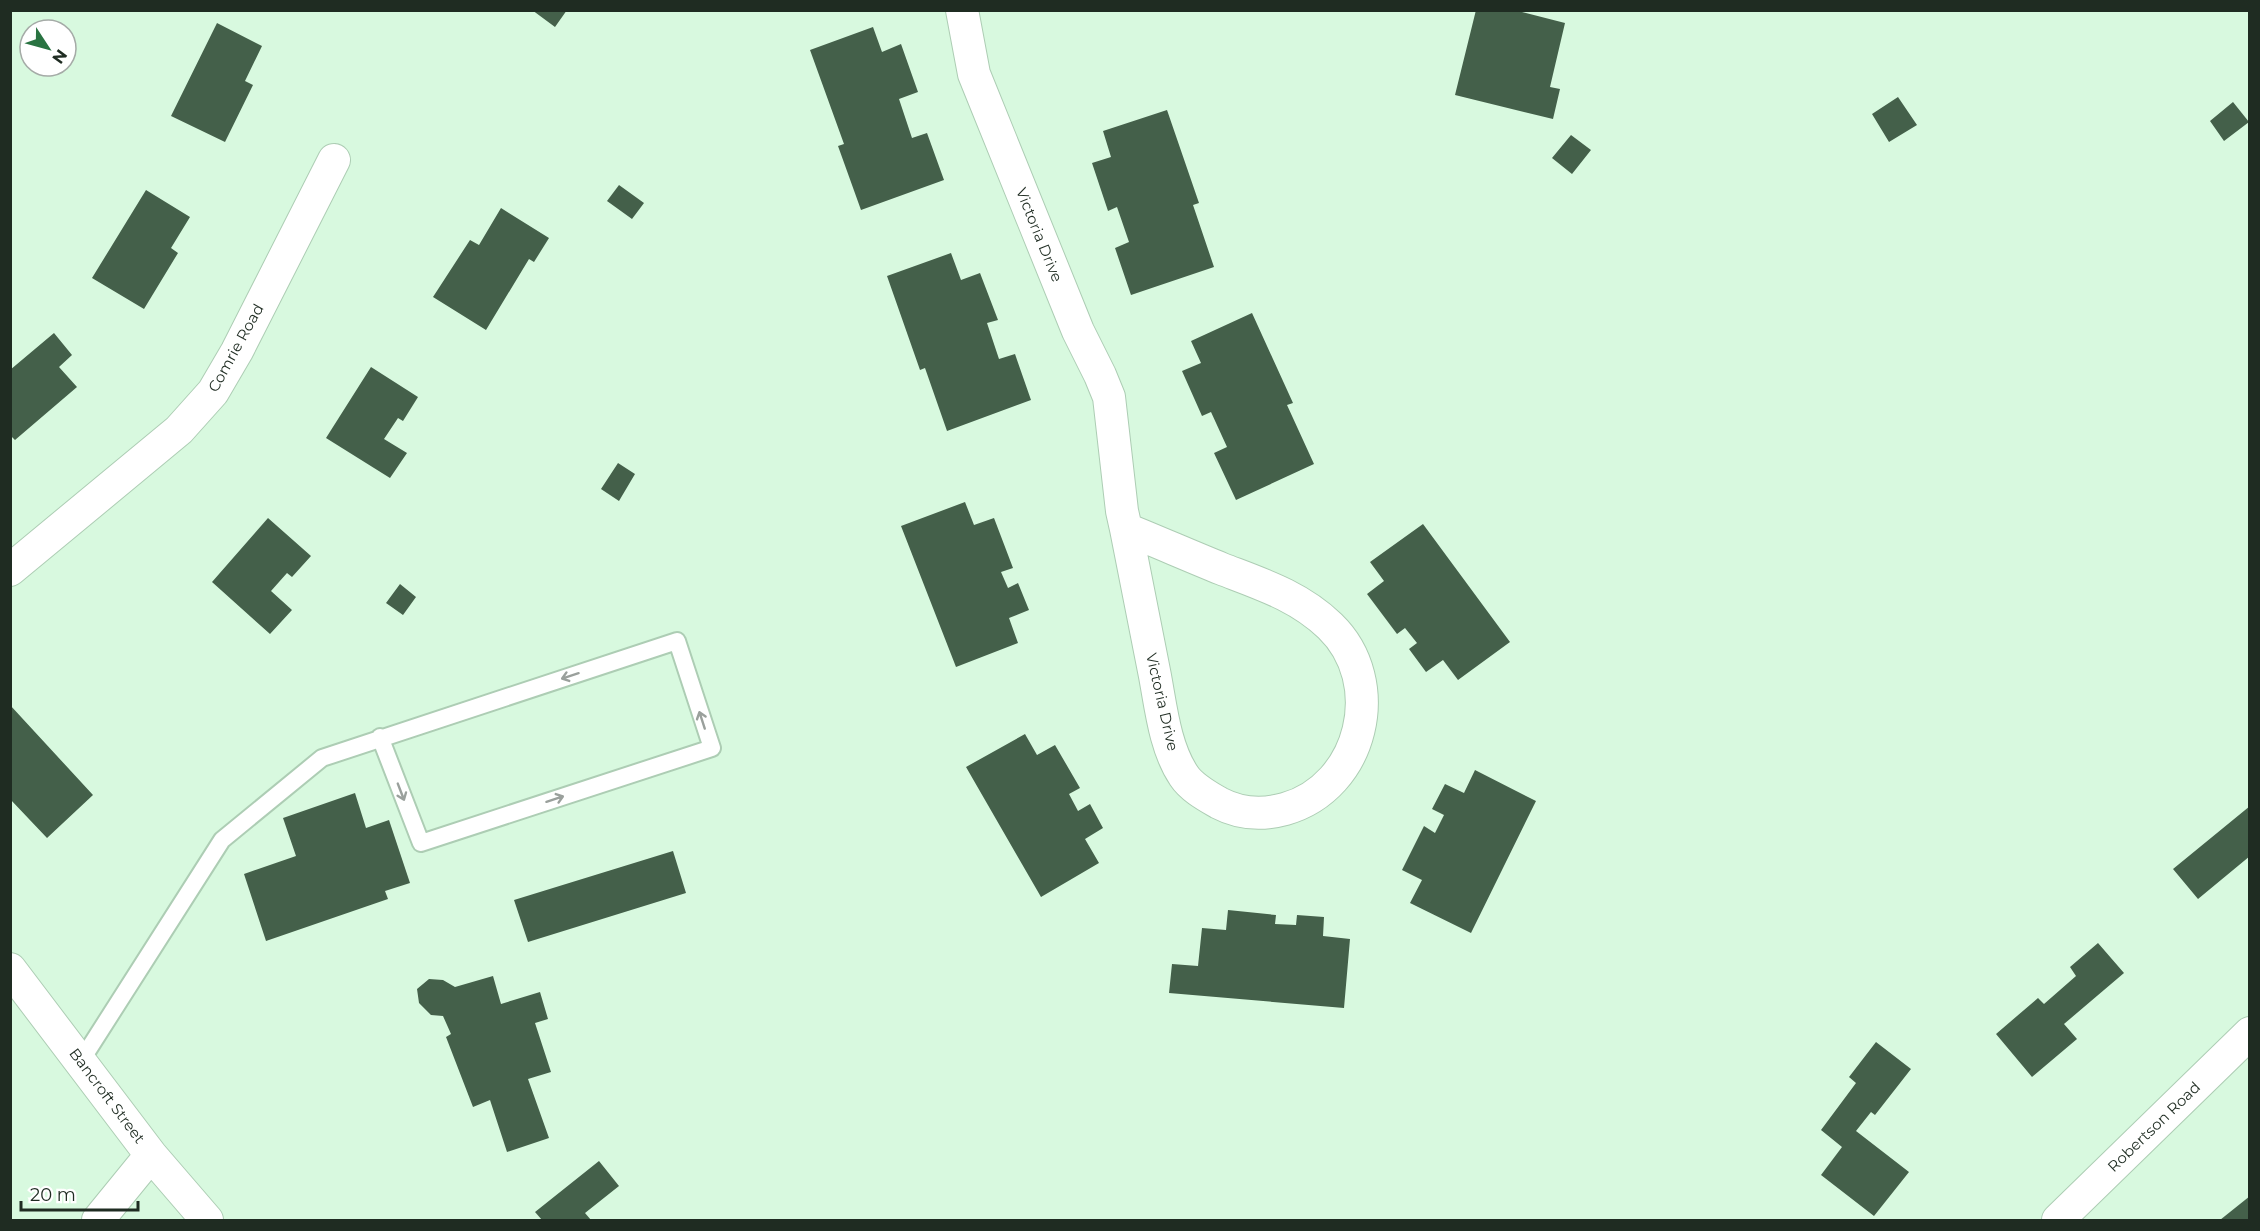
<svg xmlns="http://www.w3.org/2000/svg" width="2260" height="1231" font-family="Montserrat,sans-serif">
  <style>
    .building { fill: #44604a }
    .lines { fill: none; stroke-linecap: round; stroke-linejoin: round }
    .lane-casing { stroke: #adcdb4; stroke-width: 20 }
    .street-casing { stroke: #adcdb4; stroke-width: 34 }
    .lane { stroke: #fff; stroke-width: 16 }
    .street { stroke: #fff; stroke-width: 32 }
    .oneway { stroke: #9aa09c }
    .labels { text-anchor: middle; stroke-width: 6; stroke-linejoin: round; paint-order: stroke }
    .street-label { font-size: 15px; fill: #1f2c22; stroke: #fff }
  </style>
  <rect width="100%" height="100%" fill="#d8f9df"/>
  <path class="building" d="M 532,10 L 567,10 L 555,27 Z
    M 1476,10 L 1514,10 L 1565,23 L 1550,87 L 1560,89 L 1553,119 L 1455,95 Z
    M 217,23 L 262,46 L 245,81 L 253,85 L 225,142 L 171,116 Z
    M 873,27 L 882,52 L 901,44 L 918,92 L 899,99 L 912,138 L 927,133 L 944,180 L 861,210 L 838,146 L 844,144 L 810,50 Z
    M 1898,97 L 1917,125 L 1889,142 L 1872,114 Z
    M 2233,102 L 2249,122 L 2224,141 L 2210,121 Z
    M 1167,110 L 1199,203 L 1193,205 L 1214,267 L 1131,295 L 1115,248 L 1129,242 L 1117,207 L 1108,211 L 1092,163 L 1111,157 L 1103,131 Z
    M 1571,135 L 1591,150 L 1572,174 L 1552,158 Z
    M 619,185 L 644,203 L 632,219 L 607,201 Z
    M 146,190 L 190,217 L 171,248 L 178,253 L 144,309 L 92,278 Z
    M 501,208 L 549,238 L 534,262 L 529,259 L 486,330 L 433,297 L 470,240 L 479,245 Z
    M 951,253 L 961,280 L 980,273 L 998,320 L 987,323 L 999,359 L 1015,354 L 1031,400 L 947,431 L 925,368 L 920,370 L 887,276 Z
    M 1252,313 L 1293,403 L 1287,405 L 1314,464 L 1236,500 L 1214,453 L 1227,447 L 1211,412 L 1202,416 L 1182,371 L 1201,363 L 1191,341 Z
    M 54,333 L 72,355 L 59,367 L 77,387 L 15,440 L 10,435 L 10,370 Z
    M 371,367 L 418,397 L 403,421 L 398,418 L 384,439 L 407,453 L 390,478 L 326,438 Z
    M 618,463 L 635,474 L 619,501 L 601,489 Z
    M 965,502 L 974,525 L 994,518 L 1013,568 L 1001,572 L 1008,588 L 1018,583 L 1029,610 L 1009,618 L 1018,643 L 956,667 L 901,526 Z
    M 268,518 L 311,556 L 292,577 L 287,573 L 271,591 L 292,610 L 270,634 L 212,582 Z
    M 1423,524 L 1510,642 L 1458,680 L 1443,660 L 1426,672 L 1409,649 L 1417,643 L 1405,628 L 1397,634 L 1367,594 L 1384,581 L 1370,562 Z
    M 400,584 L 416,597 L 403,615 L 386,603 Z
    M 10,705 L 93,795 L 47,838 L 10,799 Z
    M 1025,734 L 1037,755 L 1055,745 L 1080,788 L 1069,794 L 1078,811 L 1090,804 L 1103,828 L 1085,839 L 1099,863 L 1041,897 L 966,767 Z
    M 1475,770 L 1536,801 L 1471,933 L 1410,903 L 1422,880 L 1402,870 L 1424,826 L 1435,833 L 1444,815 L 1432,809 L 1445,784 L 1464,793 Z
    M 355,793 L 366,828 L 389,820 L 410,883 L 385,891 L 388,899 L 266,941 L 244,874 L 296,856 L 283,818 Z
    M 2250,806 L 2250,856 L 2198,899 L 2173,869 Z
    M 673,851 L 686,893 L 528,942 L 514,900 Z
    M 1228,910 L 1276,915 L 1275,924 L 1296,925 L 1297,915 L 1324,917 L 1323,936 L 1350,939 L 1344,1008 L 1169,993 L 1172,964 L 1198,966 L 1202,928 L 1226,930 Z
    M 2098,943 L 2124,973 L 2064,1024 L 2077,1039 L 2032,1077 L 1996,1034 L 2038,998 L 2044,1004 L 2076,976 L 2070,967 Z
    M 493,976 L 501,1004 L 540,992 L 548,1019 L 535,1023 L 551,1072 L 528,1079 L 549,1138 L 507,1152 L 490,1100 L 473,1107 L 446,1037 L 451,1034 L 443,1016 L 431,1015 L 419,1003 L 417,989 L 429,979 L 443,980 L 455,987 Z
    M 1876,1042 L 1911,1069 L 1875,1115 L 1871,1112 L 1856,1131 L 1909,1172 L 1874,1216 L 1821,1175 L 1842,1147 L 1821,1130 L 1856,1083 L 1849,1077 Z
    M 599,1161 L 619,1186 L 585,1213 L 591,1220 L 542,1220 L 535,1212 Z
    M 2250,1196 L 2250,1220 L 2220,1220 Z"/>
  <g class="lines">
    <defs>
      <path id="lane" d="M 81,1061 L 222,840 L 322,758 L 677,641 L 712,748 L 421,843 L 380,737"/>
      <path id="street" d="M 962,10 L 974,74 L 1078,331 L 1100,375 L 1109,397 L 1122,511 L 1126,529 C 1136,578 1145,627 1155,676 C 1161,708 1165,748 1184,776 C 1192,788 1207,796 1219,803 C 1240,814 1263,815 1285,809 C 1363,787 1388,682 1330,626 C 1299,596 1261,584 1222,569 C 1190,556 1158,542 1126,529
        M 10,570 L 179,430 L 213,392 L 237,351 L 334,160
        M 10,969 L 151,1155 L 207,1220
        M 98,1220 L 151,1155
        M 2058,1220 L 2250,1033"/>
    </defs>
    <use href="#lane" class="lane-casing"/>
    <use href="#street" class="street-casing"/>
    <use href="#lane" class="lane"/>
    <use href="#street" class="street"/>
  </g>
  <defs><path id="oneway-shaft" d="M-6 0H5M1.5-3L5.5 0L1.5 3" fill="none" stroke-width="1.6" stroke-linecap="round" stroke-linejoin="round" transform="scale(1.5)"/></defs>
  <g class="oneway">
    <use href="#oneway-shaft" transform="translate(570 676) rotate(162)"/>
    <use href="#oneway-shaft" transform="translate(702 720) rotate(-108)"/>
    <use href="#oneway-shaft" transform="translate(401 792) rotate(69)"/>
    <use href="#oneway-shaft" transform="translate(555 799) rotate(-18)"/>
  </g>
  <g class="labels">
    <g class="street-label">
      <text transform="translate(1039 235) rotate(68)" y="5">Victoria Drive</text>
      <text transform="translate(236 348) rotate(-61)" y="5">Comrie Road</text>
      <text transform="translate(1162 702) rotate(77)" y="5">Victoria Drive</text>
      <text transform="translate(107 1096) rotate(53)" y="5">Bancroft Street</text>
      <text transform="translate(2154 1127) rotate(-44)" y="5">Robertson Road</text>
    </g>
  </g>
  <rect width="2260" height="1231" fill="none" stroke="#1f2c22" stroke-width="24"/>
  <g transform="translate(48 48) rotate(126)"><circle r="28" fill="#ffffff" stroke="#a5aba7" stroke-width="1.5"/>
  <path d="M0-4.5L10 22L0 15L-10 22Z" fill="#297341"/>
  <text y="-9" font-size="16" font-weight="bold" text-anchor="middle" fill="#1f2c22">N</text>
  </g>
  <path d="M21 1201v9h117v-9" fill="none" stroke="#1f2c22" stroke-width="3"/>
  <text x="30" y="1201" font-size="18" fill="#1f2c22" stroke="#ffffff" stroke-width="4.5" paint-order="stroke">20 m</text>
</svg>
